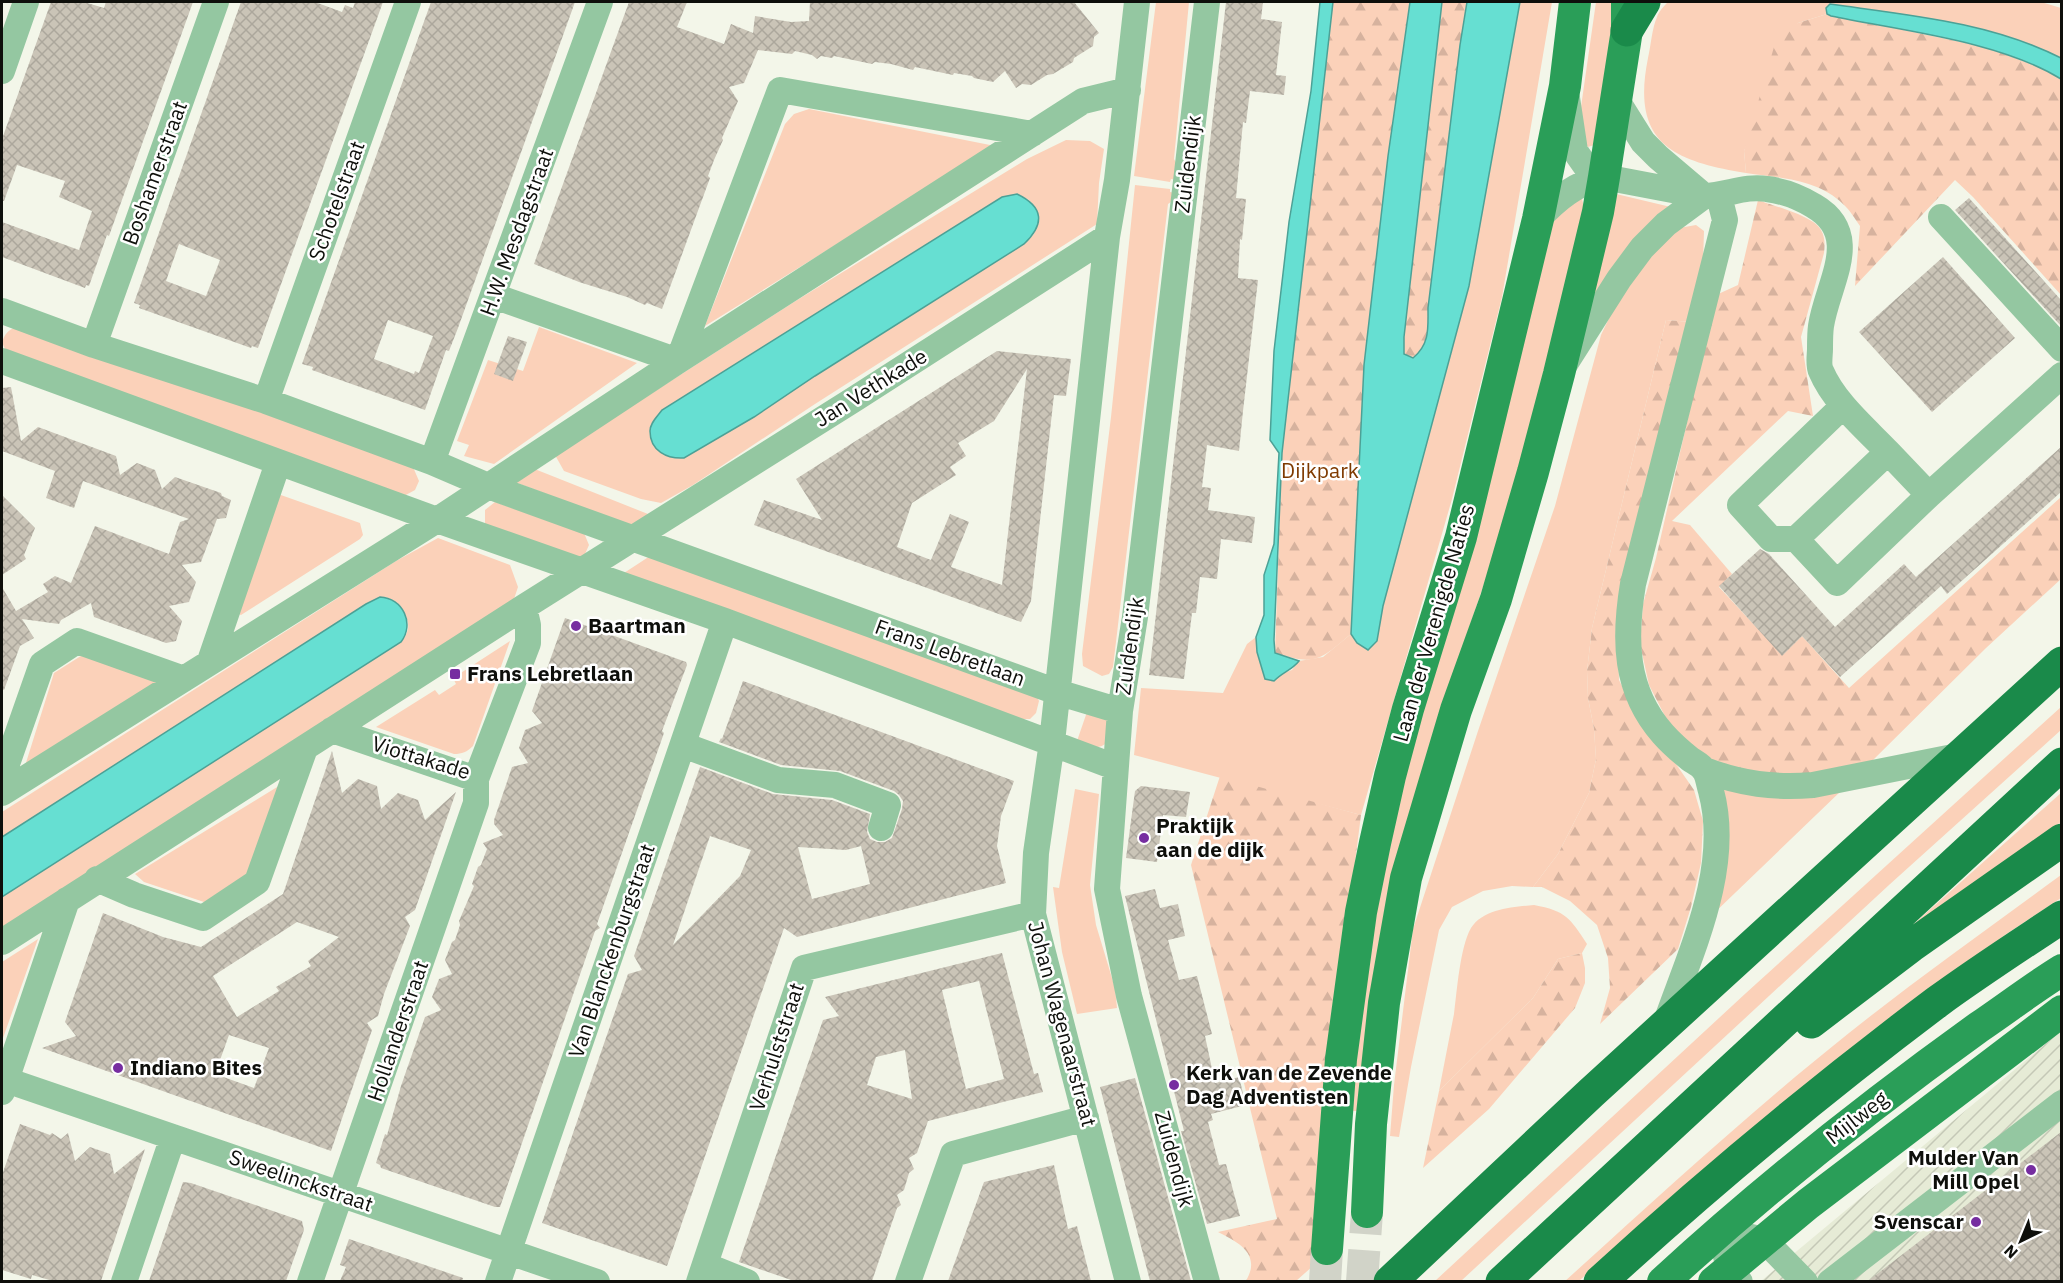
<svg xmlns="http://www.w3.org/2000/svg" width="2063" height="1283" font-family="'IBM Plex Sans',sans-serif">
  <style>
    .industrial { fill: url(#industrial-furrows) }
    .grass { fill: #fbd1b9; fill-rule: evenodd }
    .forest { fill: url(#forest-firs) }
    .water { fill: #66dfd2; stroke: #4ca196; stroke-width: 1.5 }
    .building { fill: url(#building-cross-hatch); fill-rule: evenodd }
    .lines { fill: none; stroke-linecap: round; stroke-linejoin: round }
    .major-tunnel { stroke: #d1d3c8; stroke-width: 32; stroke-dasharray: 32 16; stroke-linecap: butt }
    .minor { stroke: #94c7a1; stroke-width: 26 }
    .major { stroke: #2a9e58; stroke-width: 32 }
    .highway { stroke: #1a8a4a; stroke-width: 33 }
    .poi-dot { fill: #762da0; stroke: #fff; stroke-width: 2 }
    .labels { text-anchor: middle; stroke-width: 5; stroke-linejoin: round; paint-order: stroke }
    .street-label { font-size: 21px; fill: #0e0f0b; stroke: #fff }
    .park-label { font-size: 21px; fill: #7f3a00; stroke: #fff }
    .poi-label { font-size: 21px; font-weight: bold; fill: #0e0f0b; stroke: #fff; text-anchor: start }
  </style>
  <defs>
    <pattern id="industrial-furrows" width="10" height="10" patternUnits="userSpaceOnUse" patternTransform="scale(1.5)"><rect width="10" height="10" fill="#e6ebd6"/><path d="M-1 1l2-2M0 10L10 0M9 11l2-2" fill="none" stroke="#c4c8b6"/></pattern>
    <pattern id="forest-firs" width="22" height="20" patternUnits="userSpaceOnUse" patternTransform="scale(1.5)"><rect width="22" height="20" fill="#fbd1b9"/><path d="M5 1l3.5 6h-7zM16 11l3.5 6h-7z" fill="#d6b29e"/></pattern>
    <pattern id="building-cross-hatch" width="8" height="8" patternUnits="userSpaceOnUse" patternTransform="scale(1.5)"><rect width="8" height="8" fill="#cac4b7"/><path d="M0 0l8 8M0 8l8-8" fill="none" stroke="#aca79c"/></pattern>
  </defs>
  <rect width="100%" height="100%" fill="#f3f6e9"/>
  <path class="industrial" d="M 2061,1031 L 2061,1281 L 1761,1281 Z"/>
  <path class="grass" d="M 1156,2 L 1189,2 L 1174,159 L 1180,170 L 1177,180 L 1171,179 L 1170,182 L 1134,176 Z
    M 1520,2 L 1552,2 L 1502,297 L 1452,499 L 1361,815 L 1134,755 L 1141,688 L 1223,693 L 1247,644 L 1256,637 L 1257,652 L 1265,679 L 1292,670 L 1299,661 L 1323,657 L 1351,634 L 1357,643 L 1368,650 L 1377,641 L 1383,606 L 1469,286 Z
    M 1596,2 L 1617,2 L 1597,144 L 1588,147 L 1582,142 L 1580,114 Z
    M 1668,2 L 2041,2 L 2061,8 L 2061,58 C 1990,22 1908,15 1830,4 L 1826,8 L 1827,14 L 1798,23 L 1744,151 L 1746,173 C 1671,161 1631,142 1648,58 C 1651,45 1652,28 1657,17 C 1659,11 1664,6 1668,2 Z
    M 809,109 L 995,146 L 705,326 L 785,124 L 794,114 Z
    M 1066,140 L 1090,141 L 1104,149 L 1099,183 L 1097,224 L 815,404 L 693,485 L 661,503 L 641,499 L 564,471 L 555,455 L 794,302 L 1027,159 ZM 1017,194 L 1029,200 L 1036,209 L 1034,234 L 1024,244 L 815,376 L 754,417 L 684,458 L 654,445 C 649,429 652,423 662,410 L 1002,197 Z
    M 1135,185 L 1170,189 L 1170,192 L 1176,193 L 1175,199 L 1168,204 L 1113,667 L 1109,674 L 1102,676 L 1083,666 L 1082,654 L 1111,417 Z
    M 1612,193 L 1675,208 L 1589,304 Z
    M 1577,196 L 1582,199 L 1584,207 L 1554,346 L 1504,525 L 1433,734 L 1384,913 L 1358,1111 L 1348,1111 L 1388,828 L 1547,230 L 1557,214 Z
    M 1696,225 L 1704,231 L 1703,263 L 1691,322 L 1666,320 L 1592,628 L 1587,671 L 1588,698 L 1594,729 L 1596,759 L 1589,793 L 1558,854 L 1533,887 L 1512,886 L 1483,891 L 1452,907 L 1439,930 L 1411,1067 L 1399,1137 L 1390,1136 L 1394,1085 L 1413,929 L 1478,731 L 1555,506 L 1601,335 L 1622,291 L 1652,254 L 1679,228 Z
    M 25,325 L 413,467 L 419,481 L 415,490 L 404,496 L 7,354 L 2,342 C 7,329 12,328 25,325 Z
    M 539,327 L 637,363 L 494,464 L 464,456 L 469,445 L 457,441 L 488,360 L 523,371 Z
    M 527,466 L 653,516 L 632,526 L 517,483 L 514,476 Z
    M 278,494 L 360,523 L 363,535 L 360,539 L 241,615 L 236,613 Z
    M 495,502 L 584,533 L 589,545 L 585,554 L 579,560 L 485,528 L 485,510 Z
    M 438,538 L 510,565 L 518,587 L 514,599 L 2,929 L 2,897 L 401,642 C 404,638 407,634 408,629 C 410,616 398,599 384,597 C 378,597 371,601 366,604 L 2,837 L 2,812 L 396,561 Z
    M 650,556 L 1036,694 L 1039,701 L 1036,713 L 1030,719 L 1015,719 L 624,573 Z
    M 510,641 L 473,746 C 467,752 462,754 454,754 L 376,727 L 435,690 L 439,695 L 456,684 L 453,678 Z
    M 84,654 L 158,682 L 25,766 L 54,673 Z
    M 2061,707 L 2061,730 L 1889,885 L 1461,1281 L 1435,1281 L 1746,993 Z
    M 1088,709 L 1107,716 L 1107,742 C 1098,752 1088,745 1077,741 Z
    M 282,784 L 250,875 L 210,904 L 144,882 L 135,874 Z
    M 1720,785 L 1842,790 L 1710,917 Z
    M 1075,789 L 1099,794 L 1090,885 L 1096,925 L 1115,988 L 1117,1008 L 1077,1014 L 1062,952 L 1053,887 L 1059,888 Z
    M 2061,793 L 2061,822 L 1987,876 L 1907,930 Z
    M 2061,875 L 2061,898 L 2005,935 L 1679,1190 L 1579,1281 L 1564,1282 C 1658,1197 1751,1111 1849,1033 C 1918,978 1990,927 2061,875 Z
    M 1534,905 C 1566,911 1570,918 1587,944 L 1582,953 L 1558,959 L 1533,998 L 1439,1091 C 1444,1065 1449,1039 1454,1014 C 1457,991 1460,947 1471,928 C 1484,908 1514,907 1534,905 Z
    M 38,939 L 2,1041 L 2,962 Z"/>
  <path class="forest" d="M 1333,2 L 1410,2 L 1388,156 L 1364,365 L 1351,634 C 1320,660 1316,666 1275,653 L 1282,453 Z
    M 1442,2 L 1467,2 L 1460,45 L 1428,308 C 1428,328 1430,344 1413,358 L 1404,354 L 1404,337 Z
    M 1827,14 L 1985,47 L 2045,69 L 2061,79 L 2061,295 L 1973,197 L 1955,180 L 1855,286 L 1860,226 C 1855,219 1850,210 1843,204 C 1817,179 1780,178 1746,173 L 1744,151 L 1776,40 L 1798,23 Z
    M 1758,200 C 1773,206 1814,216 1821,230 C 1825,237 1825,245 1824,253 L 1801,337 L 1813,416 L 1788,411 L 1672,521 L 1690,525 L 1732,574 L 1719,587 L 1782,655 L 1802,636 L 1849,688 L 2061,497 L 2061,579 L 1986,648 L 1870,763 L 1786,780 L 1715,765 L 1689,745 L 1667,720 L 1649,685 L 1640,644 L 1643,604 L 1656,558 L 1716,295 L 1738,285 Z
    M 1666,320 L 1691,322 L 1618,642 L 1619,680 L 1633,708 L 1649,736 L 1676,764 L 1694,790 L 1703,821 L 1701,863 L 1691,907 L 1678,949 L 1600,1024 L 1610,988 L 1608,958 L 1597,925 L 1570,901 L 1542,887 L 1533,887 L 1558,854 L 1589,793 L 1596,759 L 1594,729 L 1588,698 L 1587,671 L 1592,628 Z
    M 1220,776 L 1361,815 L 1351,894 L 1331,1017 L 1314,1265 L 1296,1281 L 1246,1281 C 1248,1277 1251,1271 1251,1267 C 1253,1248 1231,1239 1218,1232 L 1277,1219 L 1191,865 Z
    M 1582,953 L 1585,968 L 1585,983 L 1575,1008 L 1489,1109 L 1423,1168 L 1439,1091 L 1533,998 L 1558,959 Z"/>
  <path class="water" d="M 1320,2 L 1333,2 L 1282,453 L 1274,640 L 1275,653 L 1299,661 C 1292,670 1283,672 1274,681 L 1265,679 L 1257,652 L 1256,637 L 1264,615 L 1264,575 L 1274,544 L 1279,453 L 1270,440 L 1274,351 L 1289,222 L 1311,91 Z
    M 1410,2 L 1442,2 L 1404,337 L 1404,354 L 1413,358 C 1430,344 1428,328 1428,308 L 1460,45 L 1467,2 L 1520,2 L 1469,286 L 1383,606 L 1377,641 L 1368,650 L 1357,643 L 1351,634 L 1364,365 L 1388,156 Z
    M 1830,4 C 1908,15 1990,22 2061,58 L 2061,79 C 1999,41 1903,31 1831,16 L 1827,14 L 1826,8 Z
    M 1017,194 C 1044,207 1045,224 1024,244 L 815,376 L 754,417 L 684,458 C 667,459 650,451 650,431 C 650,423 657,417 662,410 L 1002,197 Z
    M 380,597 C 403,598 415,624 401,642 L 2,897 L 2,837 L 366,604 Z"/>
  <path class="building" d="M 51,2 L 84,2 L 104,8 L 106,2 L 193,2 L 109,236 L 107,235 L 89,286 L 86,285 L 85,288 L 2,257 L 2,222 L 79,250 L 92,211 L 59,197 L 65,181 L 17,165 L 4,201 L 2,201 L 2,139 Z
    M 241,2 L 315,2 L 342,12 L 345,5 L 353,8 L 355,2 L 383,2 L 258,348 L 252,346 L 251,348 L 139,308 L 140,305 L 134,303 ZM 179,244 L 220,260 L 206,296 L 166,281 Z
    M 431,2 L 575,2 L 458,328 L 449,351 L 446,350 L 425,410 L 312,370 L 313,367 L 302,364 ZM 388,320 L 433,336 L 419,373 L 415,371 L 414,374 L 374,359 Z
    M 629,2 L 687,2 L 677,27 L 724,44 L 731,24 L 753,33 L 755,16 L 791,22 L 809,21 L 810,2 L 1074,2 L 1099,33 L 1094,37 L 1093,46 L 1074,58 L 1073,62 L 1053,74 L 1047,75 L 1031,85 L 1022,84 L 1016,88 L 1005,71 L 993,82 L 974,78 L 972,76 L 954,73 L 953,75 L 915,67 L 913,70 L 891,64 L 875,62 L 872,64 L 834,56 L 832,58 L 821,56 L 817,59 L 812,55 L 795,51 L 792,54 L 758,50 L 744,83 L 729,87 L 738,101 L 722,138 L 723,140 L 714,160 L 708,176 L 710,178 L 662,309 L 647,303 L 645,305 L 627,297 L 579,282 L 534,264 Z
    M 1226,2 L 1263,2 L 1261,19 L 1282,22 L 1276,75 L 1286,76 L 1284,95 L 1250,91 L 1246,123 L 1243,122 L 1236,198 L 1246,199 L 1242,240 L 1240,239 L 1238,278 L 1258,280 L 1243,411 L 1239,451 L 1207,445 L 1202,487 L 1211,488 L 1208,510 L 1255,517 L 1252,543 L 1221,539 L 1217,579 L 1200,577 L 1196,613 L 1192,613 L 1184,679 L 1149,675 Z
    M 1969,198 L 2061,300 L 2061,326 L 1955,210 Z
    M 1943,257 L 2015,338 L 1932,412 L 1859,332 Z
    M 508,336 L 527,342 L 513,381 L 494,374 Z
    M 997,351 L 1071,359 L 1066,396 L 1054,395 L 1031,601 L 1021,622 L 754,525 L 764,500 L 822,520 L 796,479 ZM 1027,369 L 1002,585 L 951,567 L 969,522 L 950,514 L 931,560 L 897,547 L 912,503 L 956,475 L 950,467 L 966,456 L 958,443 L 994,421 Z
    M 11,387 L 21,441 L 38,427 L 116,456 L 120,475 L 137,463 L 155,470 L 162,489 L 175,477 L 221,493 L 222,496 L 231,500 L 226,518 L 217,519 L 201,562 L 182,565 L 196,582 L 189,602 L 169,606 L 182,621 L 176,641 L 166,643 L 94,617 L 91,603 L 61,620 L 59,624 L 22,619 L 34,638 L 20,646 L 4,690 L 2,689 L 2,587 L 16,611 L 48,592 L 43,584 L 55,576 L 71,583 L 95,526 L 169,554 L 180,522 L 189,519 L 83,481 L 74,508 L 46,498 L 55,471 L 2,451 L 2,388 Z
    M 2061,447 L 2061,492 L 1947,594 L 1941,586 L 1840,677 L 1802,636 L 1782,656 L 1719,586 L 1760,549 L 1769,554 L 1835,627 L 1904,564 L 1916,577 Z
    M 2,495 L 35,528 L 24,555 L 26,559 L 2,575 Z
    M 565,618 L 686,662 L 687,665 L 662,731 L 664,733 L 597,924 L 600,928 L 595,931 L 500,1207 L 495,1207 L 381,1168 L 380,1165 L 376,1163 L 385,1134 L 387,1135 L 401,1086 L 425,1017 L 441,1010 L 432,997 L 439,979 L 452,974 L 445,960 L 452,942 L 455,940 L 460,925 L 459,921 L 474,886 L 472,884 L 478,867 L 481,865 L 487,849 L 483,843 L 503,835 L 494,824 L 494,820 L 512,767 L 528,763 L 519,748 L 525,730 L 542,723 L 532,711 Z
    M 743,681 L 1014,781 L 1001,816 L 997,846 L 1006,883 L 797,937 L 784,928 L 667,1266 L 542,1223 L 628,974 L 642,970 L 634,956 L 700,767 L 773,794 L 832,800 L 870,814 L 867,832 L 870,839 L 877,842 L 885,842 L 892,838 L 902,809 L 903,801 L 899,795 L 894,791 L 840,771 L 781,765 L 719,742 L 721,738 L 722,739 ZM 710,836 L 751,850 L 740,876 L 673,945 ZM 861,846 L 870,884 L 812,899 L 798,847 L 846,850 Z
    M 332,751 L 342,793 L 358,779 L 377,786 L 381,809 L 398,793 L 418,800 L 425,820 L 456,792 L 415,910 L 405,917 L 410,926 L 384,994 L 378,1016 L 367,1023 L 372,1030 L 331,1151 L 42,1048 L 76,1036 L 65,1022 L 103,913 L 163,937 L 201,947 L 283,894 ZM 297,922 L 339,937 L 308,961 L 311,966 L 276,987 L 279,991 L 237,1017 L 213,976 ZM 229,1035 L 269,1048 L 254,1088 L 215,1074 Z
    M 1141,786 L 1190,792 L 1186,817 L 1163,815 L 1157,862 L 1126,858 L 1135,791 Z
    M 1155,889 L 1160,908 L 1178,904 L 1185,936 L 1168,940 L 1179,980 L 1197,976 L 1212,1034 L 1205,1036 L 1215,1083 L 1239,1077 L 1246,1105 L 1211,1114 L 1213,1120 L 1208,1122 L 1219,1165 L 1226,1164 L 1240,1216 L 1207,1224 L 1181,1131 L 1184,1131 L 1125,896 Z
    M 1002,953 L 1034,1074 L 1038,1073 L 1043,1092 L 928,1121 L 917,1153 L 909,1158 L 914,1169 L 909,1173 L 904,1190 L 897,1195 L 901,1205 L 897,1208 L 872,1281 L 794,1281 L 739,1262 L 823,1020 L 839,1016 L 825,997 ZM 979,981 L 1004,1079 L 966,1089 L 942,990 ZM 905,1050 L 912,1099 L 867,1085 L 876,1057 Z
    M 1135,1078 L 1152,1139 L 1191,1281 L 1150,1281 L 1100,1087 Z
    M 20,1124 L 50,1135 L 52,1133 L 61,1139 L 68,1133 L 75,1161 L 90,1147 L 110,1154 L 114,1174 L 145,1149 L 101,1281 L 53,1281 L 32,1275 L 31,1279 L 2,1270 L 2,1175 Z
    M 2061,1132 L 2061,1281 L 1868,1281 L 1912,1247 Z
    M 1054,1165 L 1068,1229 L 1077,1226 L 1091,1281 L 948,1281 L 984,1182 Z
    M 183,1182 L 191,1183 L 302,1221 L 304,1230 L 286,1281 L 149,1281 Z
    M 349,1239 L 463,1278 L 462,1281 L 340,1281 L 346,1267 L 340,1265 Z"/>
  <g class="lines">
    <path class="major-tunnel" d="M 1325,1282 L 1327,1249
      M 1362,1282 L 1367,1212"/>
    <path class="minor" d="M 1207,2 L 1135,617 L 1120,711 L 1107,889 L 1129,996 L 1207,1282
      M 2,71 L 26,2
      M 1567,98 L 1575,151 L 1587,168 L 1604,177 L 1704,196 C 1726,196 1745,185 1767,189 C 1783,191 1801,198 1814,206 C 1864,235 1827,284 1821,326 C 1820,333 1820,341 1820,349 C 1820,355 1818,365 1821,371 C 1834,402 1865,428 1888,452 L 1796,539 L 1771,539 L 1740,505 L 1843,406
      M 1616,99 L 1643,142 L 1658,157 L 1704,196
      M 1941,217 L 2062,349
      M 1538,219 C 1558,198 1576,183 1604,177
      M 494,296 L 678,361 L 780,90 L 1032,134
      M 2,311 L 94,345 L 266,401 L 432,462 L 488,486 L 1057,692 L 1120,711
      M 94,345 L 216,2
      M 2,361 L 437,520 L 725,621 L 1115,767
      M 1565,364 L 1619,279 L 1642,248 L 1666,224 L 1704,196
      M 266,401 L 408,2
      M 432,462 L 600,2
      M 1929,495 L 2062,375
      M 1796,539 L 1837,583 L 1929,495 L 1888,452
      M 210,661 L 278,463
      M 332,730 L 476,779
      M 683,745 L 778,780 L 835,785 L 888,805 L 881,828
      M 1705,770 C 1741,784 1774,788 1813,785 L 1958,756
      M 2,778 L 42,664 L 77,641 L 184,679
      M 2,793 L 437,520 L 678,361 L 1083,101 L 1128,90
      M 97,879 L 134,895 L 203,918 L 257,882 L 305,748
      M 2,942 L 524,607 L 853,400 L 1107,237
      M 1665,1025 C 1690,953 1732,868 1711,791 C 1709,785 1708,775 1704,770 C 1701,765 1694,762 1690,759 C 1680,751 1671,743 1663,734 C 1624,690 1624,638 1633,584 L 1725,220 L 1719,196
      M 2,1080 L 6,1080 L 67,900
      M 2,1092 L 6,1080 L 597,1282
      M 705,1265 L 747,1282
      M 124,1282 L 173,1137
      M 310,1282 L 476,803 L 476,779 L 528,643 L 528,625 L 524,607
      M 498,1282 L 725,621
      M 699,1282 L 804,968 L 1033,914
      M 908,1282 L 953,1154 L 1086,1118
      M 1128,1282 L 1033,914 L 1036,853 L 1052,742 L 1107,237 L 1117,180 L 1137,2
      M 1740,1282 L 1729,1269 L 1720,1230 L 1764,1240 L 1805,1282
      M 1830,1282 L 2062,1103"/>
    <path class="major" d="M 1367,1212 L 1371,1124 L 1384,1003 L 1406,878 L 1456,710 L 1496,599 L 1533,472 L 1559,374 L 1598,212 L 1604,177 L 1627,30 L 1627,3
      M 1327,1249 L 1341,1059 L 1361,912 L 1375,843 L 1390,776 L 1408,709 L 1461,537 L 1538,219 L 1565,86 L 1575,2
      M 1663,1282 C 1763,1190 1869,1106 1979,1027 C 2007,1008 2033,988 2062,970
      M 1714,1282 L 1808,1204 L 2062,1011"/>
    <path class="highway" d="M 1627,30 L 1644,2
      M 1811,1022 L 1911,946 L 2062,840
      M 1390,1282 L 1591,1093 L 2062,663
      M 1502,1282 L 2062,764
      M 1600,1282 C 1708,1183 1820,1090 1937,1002 C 1978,972 2020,945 2062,917"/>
  </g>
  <g class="poi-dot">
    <circle cx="576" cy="626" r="6"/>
    <rect x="449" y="668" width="12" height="12" rx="3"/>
    <circle cx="1144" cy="838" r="6"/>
    <circle cx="118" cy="1068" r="6"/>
    <circle cx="1174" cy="1085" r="6"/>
    <circle cx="2031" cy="1170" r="6"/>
    <circle cx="1976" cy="1222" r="6"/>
  </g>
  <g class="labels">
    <g class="street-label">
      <text transform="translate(1188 164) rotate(-83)" y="7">Zuidendijk</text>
      <text transform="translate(155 173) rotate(-70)" y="7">Boshamerstraat</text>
      <text transform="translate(337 201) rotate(-70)" y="7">Schotelstraat</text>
      <text transform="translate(517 232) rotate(-70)" y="7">H.W. Mesdagstraat</text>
      <text transform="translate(871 388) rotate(-32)" y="7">Jan Vethkade</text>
      <text transform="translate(1434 623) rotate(-74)" y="7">Laan der Verenigde Naties</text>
      <text transform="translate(1130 646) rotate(-82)" y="7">Zuidendijk</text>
      <text transform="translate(950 653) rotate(20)" y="7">Frans Lebretlaan</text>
      <text transform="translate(421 758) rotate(17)" y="7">Viottakade</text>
      <text transform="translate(612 951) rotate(-71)" y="7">Van Blanckenburgstraat</text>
      <text transform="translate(1062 1024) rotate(75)" y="7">Johan Wagenaarstraat</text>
      <text transform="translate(398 1031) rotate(-71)" y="7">Hollanderstraat</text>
      <text transform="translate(777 1047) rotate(-72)" y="7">Verhulststraat</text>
      <text transform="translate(1857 1118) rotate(-38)" y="7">Mijlweg</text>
      <text transform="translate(1174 1159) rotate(75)" y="7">Zuidendijk</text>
      <text transform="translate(301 1181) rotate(19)" y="7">Sweelinckstraat</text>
    </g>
    <g class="park-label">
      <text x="1320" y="478">Dijkpark</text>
    </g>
    <g class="poi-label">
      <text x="588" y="633">Baartman</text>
      <text x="467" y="681">Frans Lebretlaan</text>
      <text x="1156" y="833">Praktijk<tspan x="1156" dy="24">aan de dijk</tspan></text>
      <text x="130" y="1075">Indiano Bites</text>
      <text x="1186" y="1080">Kerk van de Zevende<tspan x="1186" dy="24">Dag Adventisten</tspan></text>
      <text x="2019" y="1165" text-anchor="end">Mulder Van<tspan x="2019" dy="24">Mill Opel</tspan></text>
      <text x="1964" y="1229" text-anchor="end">Svenscar</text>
    </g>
  </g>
  <rect width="2063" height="1283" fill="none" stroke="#0e0f0b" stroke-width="6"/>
  <g transform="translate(2021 1241) rotate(223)" stroke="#ffffff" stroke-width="4.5" paint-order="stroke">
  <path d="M0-4.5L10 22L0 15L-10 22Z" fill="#0e0f0b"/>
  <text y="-9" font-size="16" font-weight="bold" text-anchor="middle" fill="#0e0f0b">N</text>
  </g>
</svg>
